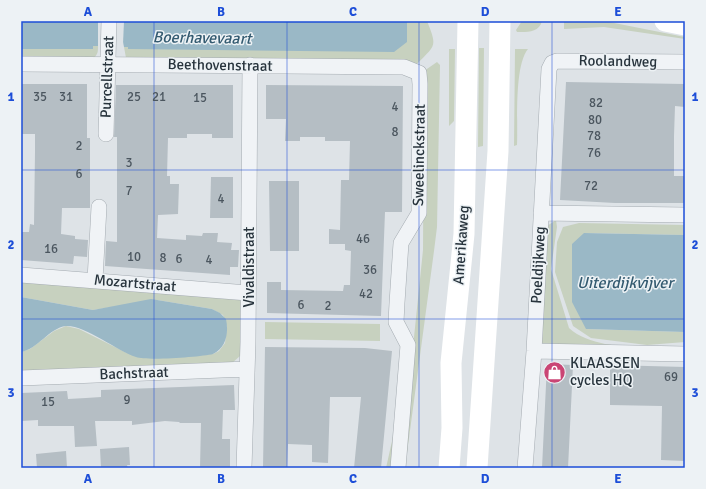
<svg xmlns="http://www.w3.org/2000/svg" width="706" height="489" font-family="Signika,sans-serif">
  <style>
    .green { fill: #c7d1bf }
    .water { fill: #9ab8c6 }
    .pier { fill: #dee3e7 }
    .building { fill: #b5bec4 }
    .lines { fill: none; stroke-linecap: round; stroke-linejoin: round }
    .minor-casing { stroke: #a4abb1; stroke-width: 16 }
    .minor { stroke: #f0f3f6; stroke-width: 15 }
    .secondary { stroke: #fff; stroke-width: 21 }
    .grid { fill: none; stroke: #1d4ed8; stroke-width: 1; stroke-opacity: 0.55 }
    .labels { text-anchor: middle; stroke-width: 3; stroke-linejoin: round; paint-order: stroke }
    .number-label { font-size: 13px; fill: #4b565f }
    .street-label { font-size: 15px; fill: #28343d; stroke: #edf2f5 }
    .poi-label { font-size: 15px; fill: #28343d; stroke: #edf2f5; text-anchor: start }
    .water-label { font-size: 16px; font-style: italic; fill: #335a70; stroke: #edf2f5 }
    .neatline { fill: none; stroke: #1d4ed8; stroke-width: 1.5 }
    .grid-label { font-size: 13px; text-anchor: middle; font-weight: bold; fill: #1d4ed8 }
  </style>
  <rect width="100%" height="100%" fill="#dee3e7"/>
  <path class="green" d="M 407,21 L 427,21 C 438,48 435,45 416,65 L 126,58 L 124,47 L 128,47 L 128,48 L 407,42 Z
    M 522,21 L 542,21 C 539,33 527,32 517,32 L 516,30 Z
    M 564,21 L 604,21 L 685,37 L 685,39 L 604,27 L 564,29 Z
    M 93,46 L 98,46 C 98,52 98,54 93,59 L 21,58 L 21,49 L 93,49 Z
    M 479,48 L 484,48 L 483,146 L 478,147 Z
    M 449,49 L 455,49 L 454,121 L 449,126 Z
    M 515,49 L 528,49 C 514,66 518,123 517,145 L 514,146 Z
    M 437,62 L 440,65 L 437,227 L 434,251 L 405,468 L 386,468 L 413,347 L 423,250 L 424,71 Z
    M 556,220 L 557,227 L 551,269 L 569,328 C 589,346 620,345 645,350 L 546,346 L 541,342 L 547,226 Z
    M 579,223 L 685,225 L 685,235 L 585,233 L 586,329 L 685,332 L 685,342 L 647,345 L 591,338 L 573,326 L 555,272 L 557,242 L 563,227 Z
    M 21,280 L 239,299 L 241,302 L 240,356 L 231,364 L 21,372 L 21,352 L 30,349 L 54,331 L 66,326 L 79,329 L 127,353 L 213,354 L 219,351 L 225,343 L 227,327 L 223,315 L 212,309 L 157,300 L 93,310 L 21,297 Z
    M 265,322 L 380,324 L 380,341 L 265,339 Z"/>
  <path class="water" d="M 21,21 L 407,21 L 407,42 L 394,52 L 128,49 L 128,47 L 124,47 L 123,42 L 98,42 L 98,46 L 93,46 L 93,49 L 21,49 Z
    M 584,233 L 685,235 L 685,332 L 586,329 L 572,302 L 572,244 Z
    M 21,297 L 93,310 L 151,299 L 212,309 L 220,313 L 226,319 C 229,333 226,348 213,354 C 201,357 147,361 136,357 C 117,351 85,325 66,326 C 49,328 38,349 21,352 Z"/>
  <path class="pier" d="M 98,21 L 124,21 L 123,44 L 98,44 Z"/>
  <path class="building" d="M 566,82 L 685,84 L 685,107 L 675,106 L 674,136 L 674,176 L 685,176 L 685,203 L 615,203 L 560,200 Z
    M 21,84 L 87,84 L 87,138 L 90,138 L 90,208 L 62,208 L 61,234 L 75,236 L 75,239 L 88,240 L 87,257 L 74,256 L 73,264 L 21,260 L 21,232 L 29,232 L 30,224 L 34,225 L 35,152 L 35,134 L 21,134 Z
    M 116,85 L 233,85 L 233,138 L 212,138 L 212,134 L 187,134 L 187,138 L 168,138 L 167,176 L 170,176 L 170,184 L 179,184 L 178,214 L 158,215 L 157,238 L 186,240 L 186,235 L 202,236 L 203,233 L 218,233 L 217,242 L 232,243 L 231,250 L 239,250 L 238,267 L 230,267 L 230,275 L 105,266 L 106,241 L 117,242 L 117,137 L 114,137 Z
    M 266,85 L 403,86 L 402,212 L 385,212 L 381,316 L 267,313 L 267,282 L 281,282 L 281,290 L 343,291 L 344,285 L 350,285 L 351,251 L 345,250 L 345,244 L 329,244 L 329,229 L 340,230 L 341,180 L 349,180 L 350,141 L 325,141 L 325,137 L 300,137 L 300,141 L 285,141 L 286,119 L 266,119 Z
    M 211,177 L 233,177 L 233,218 L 210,218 Z
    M 269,181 L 299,181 L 299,251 L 270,251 Z
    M 265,347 L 365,348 L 392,351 L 381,468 L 354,468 L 361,397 L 330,397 L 328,463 L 312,462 L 312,445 L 288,444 L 287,468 L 263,468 Z
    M 547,364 L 573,365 L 568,468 L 542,468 Z
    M 610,365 L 685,367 L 685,461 L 661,460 L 662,406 L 610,405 Z
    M 234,385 L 235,410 L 223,410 L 222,439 L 230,439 L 230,468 L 200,468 L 201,423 L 180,423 L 179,422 L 165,421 L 132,425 L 132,421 L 95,421 L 97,446 L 75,447 L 74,426 L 38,426 L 38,420 L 21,421 L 21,393 L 67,391 L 68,399 L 86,398 L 101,397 L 101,390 Z
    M 129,447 L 130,465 L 127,465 L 128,468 L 101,468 L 100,449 Z
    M 66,451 L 67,468 L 37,468 L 36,454 Z"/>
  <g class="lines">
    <defs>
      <path id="minor" d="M 21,64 L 404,67 L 419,73 L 420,84 L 419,213 L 401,243 L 397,303 L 396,322 L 408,345 L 398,468
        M 106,134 L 109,21
        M 541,213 L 685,215
        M 21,275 L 248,293
        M 95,280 L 99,207
        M 534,351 L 685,354
        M 21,378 L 247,369
        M 244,468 L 248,342 L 250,65
        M 525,468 L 534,351 L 549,69 L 552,63 L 557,61 L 685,62"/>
    </defs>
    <use href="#minor" class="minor-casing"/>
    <use href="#minor" class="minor"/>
    <path class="secondary" d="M 665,21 L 685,25
      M 449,468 L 452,428 L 451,363 L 464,234 L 468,21
      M 477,468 L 498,151 L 500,21"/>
  </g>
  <path class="grid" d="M 154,21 L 154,468M 287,21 L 287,468M 419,21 L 419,468M 552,21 L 552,468M 21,170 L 685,170M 21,319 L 685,319"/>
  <defs>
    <symbol id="shop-disc" viewBox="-11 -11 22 22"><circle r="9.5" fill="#ca4574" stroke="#edf2f5"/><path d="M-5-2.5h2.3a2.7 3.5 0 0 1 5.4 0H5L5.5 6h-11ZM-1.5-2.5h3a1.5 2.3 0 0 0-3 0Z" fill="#fff"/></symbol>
  </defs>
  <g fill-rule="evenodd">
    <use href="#shop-disc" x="542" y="360" width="25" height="25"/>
  </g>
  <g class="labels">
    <g class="number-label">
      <text x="40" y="101">35</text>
      <text x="66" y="101">31</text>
      <text x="134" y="101">25</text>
      <text x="159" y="101">21</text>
      <text x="200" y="102">15</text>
      <text x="596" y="107">82</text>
      <text x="395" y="111">4</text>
      <text x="595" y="124">80</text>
      <text x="395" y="136">8</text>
      <text x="594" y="140">78</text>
      <text x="79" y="150">2</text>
      <text x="594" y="157">76</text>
      <text x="129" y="167">3</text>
      <text x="79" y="178">6</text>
      <text x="591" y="190">72</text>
      <text x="129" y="195">7</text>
      <text x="221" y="203">4</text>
      <text x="363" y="243">46</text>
      <text x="51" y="253">16</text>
      <text x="134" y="261">10</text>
      <text x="163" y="262">8</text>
      <text x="179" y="263">6</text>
      <text x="209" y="264">4</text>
      <text x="370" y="274">36</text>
      <text x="366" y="298">42</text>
      <text x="301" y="309">6</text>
      <text x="328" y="310">2</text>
      <text x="671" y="381">69</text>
      <text x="127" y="404">9</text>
      <text x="48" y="406">15</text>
    </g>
    <g class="street-label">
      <text transform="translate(618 61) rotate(1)" y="5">Roolandweg</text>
      <text transform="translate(220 65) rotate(1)" y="5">Beethovenstraat</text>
      <text transform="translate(107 77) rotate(-88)" y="5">Purcellstraat</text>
      <text transform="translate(419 155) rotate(-89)" y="5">Sweelinckstraat</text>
      <text transform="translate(461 245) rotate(-86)" y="5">Amerikaweg</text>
      <text transform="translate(538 265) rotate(-87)" y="5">Poeldijkweg</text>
      <text transform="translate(249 267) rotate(-90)" y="5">Vivaldistraat</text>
      <text transform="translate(135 283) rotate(5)" y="5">Mozartstraat</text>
      <text transform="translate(134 373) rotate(-2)" y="5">Bachstraat</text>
    </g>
    <g class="poi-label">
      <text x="570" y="368">KLAASSEN<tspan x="570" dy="17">cycles HQ</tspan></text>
    </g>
    <g class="water-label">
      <text transform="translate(202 37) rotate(1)" y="6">Boerhavevaart</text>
      <text x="625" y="288">Uiterdijkvijver</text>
    </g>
  </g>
  <rect width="706" height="489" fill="none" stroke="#edf2f5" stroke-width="44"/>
  <rect x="22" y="22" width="662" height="445" class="neatline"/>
  <g class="grid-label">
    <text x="88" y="16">A</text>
    <text x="221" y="16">B</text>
    <text x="353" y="16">C</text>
    <text x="485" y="16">D</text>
    <text x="618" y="16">E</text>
    <text x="11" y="101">1</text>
    <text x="695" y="101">1</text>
    <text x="11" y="249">2</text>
    <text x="695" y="249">2</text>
    <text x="11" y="397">3</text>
    <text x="695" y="397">3</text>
    <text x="88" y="483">A</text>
    <text x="221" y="483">B</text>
    <text x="353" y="483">C</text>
    <text x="485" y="483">D</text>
    <text x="618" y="483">E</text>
  </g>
</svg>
